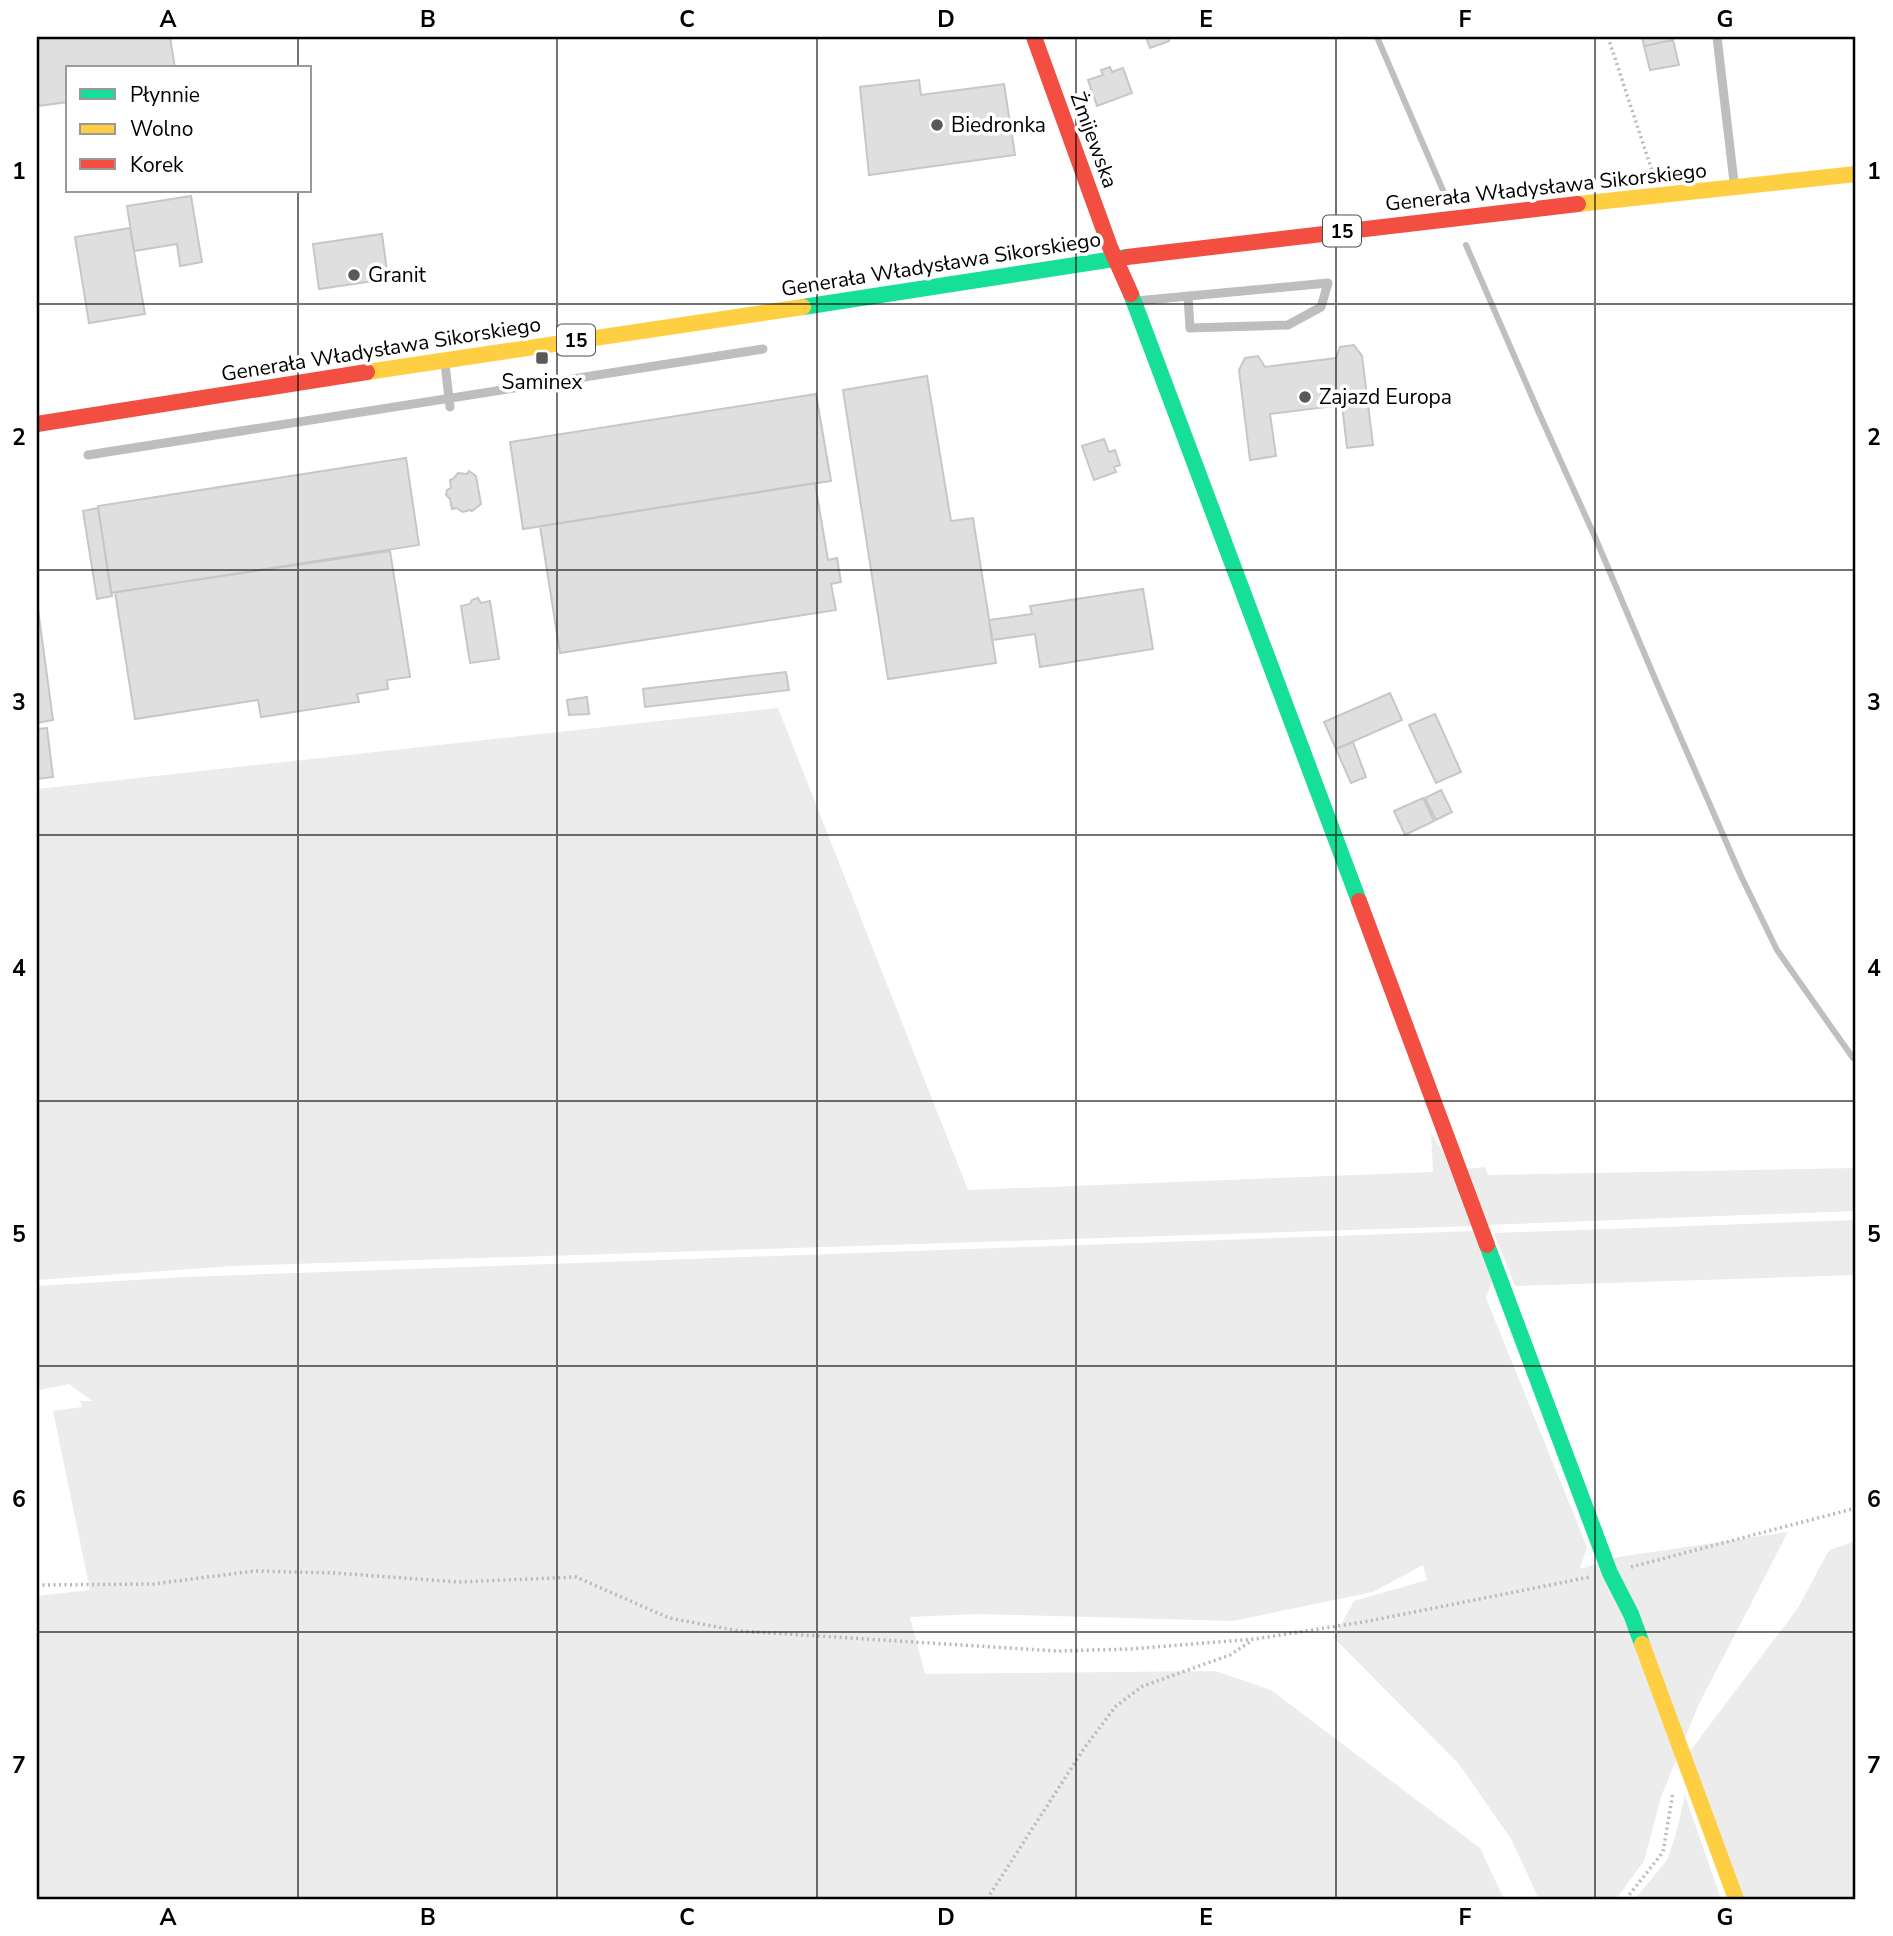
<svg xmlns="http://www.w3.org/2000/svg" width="1893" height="1936" font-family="'Nunito Sans',sans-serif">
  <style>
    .green { fill: #ececec }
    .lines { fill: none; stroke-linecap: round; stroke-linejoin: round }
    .stream { stroke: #bfbfbf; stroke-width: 6 }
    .building { fill: #dfdfdf; stroke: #c7c7c7; stroke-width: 2 }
    .path { stroke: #b9b9b9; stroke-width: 3.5; stroke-dasharray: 2 3.5; stroke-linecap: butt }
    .lane { stroke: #bebebe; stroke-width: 9 }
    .fast { stroke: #16e098; stroke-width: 16 }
    .slow { stroke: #ffcf43; stroke-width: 16 }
    .jam { stroke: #f24e42; stroke-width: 16 }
    .grid { fill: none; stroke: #000; stroke-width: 2; stroke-opacity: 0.55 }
    .poi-dot { fill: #595959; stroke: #fff; stroke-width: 2.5 }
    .labels { text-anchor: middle; stroke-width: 7; stroke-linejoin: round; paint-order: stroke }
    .shield { fill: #fff; stroke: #4c4c4c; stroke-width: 2 }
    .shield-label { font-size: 19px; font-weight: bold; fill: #000 }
    .poi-label { font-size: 21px; fill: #000; stroke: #fff; text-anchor: start }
    .street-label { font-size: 21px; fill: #000; stroke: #fff }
    .neatline { fill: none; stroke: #000; stroke-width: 2.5 }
    .grid-label { font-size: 23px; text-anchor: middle; font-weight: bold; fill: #000 }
  </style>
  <rect width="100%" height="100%" fill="#fff"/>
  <path class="green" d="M 778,708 L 968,1190 L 1433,1172 L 1431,1133 L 1442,1150 L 1474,1226 L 233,1266 L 37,1280 L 37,789 Z
    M 1485,1167 L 1488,1175 L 1856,1168 L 1856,1211 L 1485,1225 L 1465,1169 Z
    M 1856,1220 L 1856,1275 L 1515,1286 L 1494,1233 Z
    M 1475,1231 L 1492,1281 L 1486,1298 L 1587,1547 L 1580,1569 L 1618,1557 L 1788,1532 L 1698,1706 L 1661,1797 L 1644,1861 L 1616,1899 L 1539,1899 L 1511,1839 L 1459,1764 L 1334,1638 L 1354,1601 L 1427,1580 L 1423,1565 L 1373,1592 L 1233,1621 L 977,1614 L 910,1617 L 925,1674 L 1215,1671 L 1271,1690 L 1480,1848 L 1504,1899 L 37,1899 L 37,1596 L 90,1590 L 53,1411 L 82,1407 L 80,1401 L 92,1401 L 69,1384 L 40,1390 L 37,1384 L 37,1286 L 184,1277 Z
    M 1856,1541 L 1856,1899 L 1744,1899 L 1687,1755 L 1798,1608 L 1829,1550 Z
    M 1685,1795 L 1721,1899 L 1635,1899 L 1667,1860 L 1676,1834 Z"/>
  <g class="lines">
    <path class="stream" d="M 1377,37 L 1445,195
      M 1466,245 L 1539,413 L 1595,537 L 1656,681 L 1741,876 L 1777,950 L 1853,1058 L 1856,1059"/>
  </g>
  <path class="building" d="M 37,37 L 170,37 L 175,68 L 68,68 L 68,102 L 37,106 Z
    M 1146,37 L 1168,37 L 1169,41 L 1150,48 Z
    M 1642,37 L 1672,37 L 1673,40 L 1644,46 Z
    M 1673,40 L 1679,65 L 1650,70 L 1644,46 Z
    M 1110,67 L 1112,72 L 1123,68 L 1132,93 L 1097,106 L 1088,80 L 1103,75 L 1101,70 Z
    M 919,80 L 921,95 L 1004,84 L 1015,155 L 869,175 L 860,87 Z
    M 191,196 L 202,262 L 180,266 L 177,244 L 134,251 L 127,206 Z
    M 130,228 L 145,314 L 89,323 L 75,237 Z
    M 382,234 L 388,279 L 319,289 L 313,244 Z
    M 1354,345 L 1362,356 L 1373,445 L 1347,448 L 1342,405 L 1270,414 L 1276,456 L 1250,460 L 1239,370 L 1245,358 L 1258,356 L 1265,367 L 1336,358 L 1340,347 Z
    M 927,376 L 951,521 L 973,518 L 996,663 L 888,679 L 843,390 Z
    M 816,394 L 831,481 L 523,529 L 510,442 Z
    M 1104,439 L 1109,452 L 1115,450 L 1120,465 L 1114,467 L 1116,472 L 1094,480 L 1082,446 Z
    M 406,458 L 419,545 L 111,593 L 98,506 Z
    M 469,471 L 476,476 L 481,504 L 472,511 L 470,510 L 463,512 L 456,508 L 452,509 L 450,499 L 446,495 L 447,490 L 451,488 L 450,480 L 453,479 L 458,473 L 467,474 Z
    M 815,483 L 828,560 L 837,558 L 841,582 L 831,584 L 836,610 L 560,653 L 540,526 Z
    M 98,508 L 112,596 L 97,599 L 83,511 Z
    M 390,551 L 410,677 L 387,680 L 388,689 L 357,694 L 359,702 L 261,717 L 258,700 L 135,719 L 115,592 Z
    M 1143,589 L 1153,649 L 1040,667 L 1035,634 L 992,640 L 989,620 L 1032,614 L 1030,606 Z
    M 478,598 L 481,603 L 490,601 L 499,659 L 470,663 L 461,606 L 470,604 L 472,600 Z
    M 37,602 L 53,720 L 37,723 Z
    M 786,672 L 789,690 L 645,707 L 643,689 Z
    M 1390,693 L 1402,720 L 1336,749 L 1324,722 Z
    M 587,697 L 589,714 L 569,715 L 567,700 Z
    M 1435,714 L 1461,772 L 1436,783 L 1409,725 Z
    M 47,728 L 53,777 L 37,779 L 37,729 Z
    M 1353,742 L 1366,777 L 1351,783 L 1336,749 Z
    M 1441,790 L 1452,812 L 1436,820 L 1425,798 Z
    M 1423,798 L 1434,821 L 1405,835 L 1394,811 Z"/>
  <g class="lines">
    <path class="path" d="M 1608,37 L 1653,174
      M 1631,1567 L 1856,1508
      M 37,1585 L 154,1584 L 254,1571 L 335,1573 L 458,1582 L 576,1577 L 669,1618 L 739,1631 L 1057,1651 L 1130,1649 L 1255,1639 L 1369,1621 L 1590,1577
      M 987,1899 L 1085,1747 L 1116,1706 L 1143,1686 L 1230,1655 L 1253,1640
      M 1626,1899 L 1663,1852 L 1673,1792"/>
    <path class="lane" d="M 1717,37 L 1734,182
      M 1136,301 L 1328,283 L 1321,307 L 1288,325 L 1190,328 L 1188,296
      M 445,364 L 450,407
      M 88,455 L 763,349"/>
    <path class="fast" d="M 1131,294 L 1359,901
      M 803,307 L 1127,257
      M 1487,1245 L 1610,1573 L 1631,1614 L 1642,1644"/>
    <path class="slow" d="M 1578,204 L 1856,174
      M 367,372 L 803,307
      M 1642,1644 L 1736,1899"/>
    <path class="jam" d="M 1034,37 L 1110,247 L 1131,294
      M 1127,257 L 1578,204
      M 37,424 L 367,372
      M 1359,901 L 1487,1245"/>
  </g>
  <path class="grid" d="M 298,37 L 298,68M 557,37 L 557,1899M 817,37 L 817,1899M 1076,37 L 1076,1899M 1336,37 L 1336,1899M 1595,37 L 1595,1899M 298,191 L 298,1899M 37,304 L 1856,304M 37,570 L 1856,570M 37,835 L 1856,835M 37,1101 L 1856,1101M 37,1366 L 1856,1366M 37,1632 L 1856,1632"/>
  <g class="poi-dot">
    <circle cx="937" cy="125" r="7"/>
    <circle cx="354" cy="275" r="7"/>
    <rect x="535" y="351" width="14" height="14" rx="3.5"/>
    <circle cx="1305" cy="397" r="7"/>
  </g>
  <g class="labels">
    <g class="shield">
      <rect x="1323" y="215.5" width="38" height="31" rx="5"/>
      <rect x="557" y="324.5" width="38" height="31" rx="5"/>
    </g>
    <g class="shield-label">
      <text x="1342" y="238">15</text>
      <text x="576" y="347">15</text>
    </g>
    <g class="poi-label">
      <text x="951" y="132">Biedronka</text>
      <text x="368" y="282">Granit</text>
      <text x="542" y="389" text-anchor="middle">Saminex</text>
      <text x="1319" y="404">Zajazd Europa</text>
    </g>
    <g class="street-label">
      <text transform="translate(1094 140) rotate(70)" y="7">Żmijewska</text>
      <text transform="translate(1546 187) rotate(-6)" y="7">Generała Władysława Sikorskiego</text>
      <text transform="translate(941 264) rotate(-9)" y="7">Generała Władysława Sikorskiego</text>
      <text transform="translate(381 349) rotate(-9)" y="7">Generała Władysława Sikorskiego</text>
    </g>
  </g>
  <rect width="1893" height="1936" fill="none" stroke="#ffffff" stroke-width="77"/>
  <rect x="66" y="66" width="245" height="126" fill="#ffffff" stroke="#999999" stroke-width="2"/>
  <rect x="80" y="89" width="35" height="10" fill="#16e098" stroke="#999999" stroke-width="2"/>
  <text x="130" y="102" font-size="21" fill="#000000">Płynnie</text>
  <rect x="80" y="124" width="35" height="10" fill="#ffcf43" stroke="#999999" stroke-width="2"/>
  <text x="130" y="136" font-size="21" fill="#000000">Wolno</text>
  <rect x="80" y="159" width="35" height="10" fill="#f24e42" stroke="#999999" stroke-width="2"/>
  <text x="130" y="172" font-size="21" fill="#000000">Korek</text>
  <rect x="38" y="38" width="1816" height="1860" class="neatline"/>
  <g class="grid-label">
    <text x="168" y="27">A</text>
    <text x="428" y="27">B</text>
    <text x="687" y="27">C</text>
    <text x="946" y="27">D</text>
    <text x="1206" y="27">E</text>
    <text x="1465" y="27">F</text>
    <text x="1725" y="27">G</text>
    <text x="19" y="179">1</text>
    <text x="1874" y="179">1</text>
    <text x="19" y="445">2</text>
    <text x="1874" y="445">2</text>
    <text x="19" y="710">3</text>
    <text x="1874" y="710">3</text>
    <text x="19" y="976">4</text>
    <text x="1874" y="976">4</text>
    <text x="19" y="1242">5</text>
    <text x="1874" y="1242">5</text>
    <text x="19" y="1507">6</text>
    <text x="1874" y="1507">6</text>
    <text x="19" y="1773">7</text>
    <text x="1874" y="1773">7</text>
    <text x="168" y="1925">A</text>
    <text x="428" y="1925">B</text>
    <text x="687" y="1925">C</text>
    <text x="946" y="1925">D</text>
    <text x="1206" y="1925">E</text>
    <text x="1465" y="1925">F</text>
    <text x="1725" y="1925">G</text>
  </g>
</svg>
